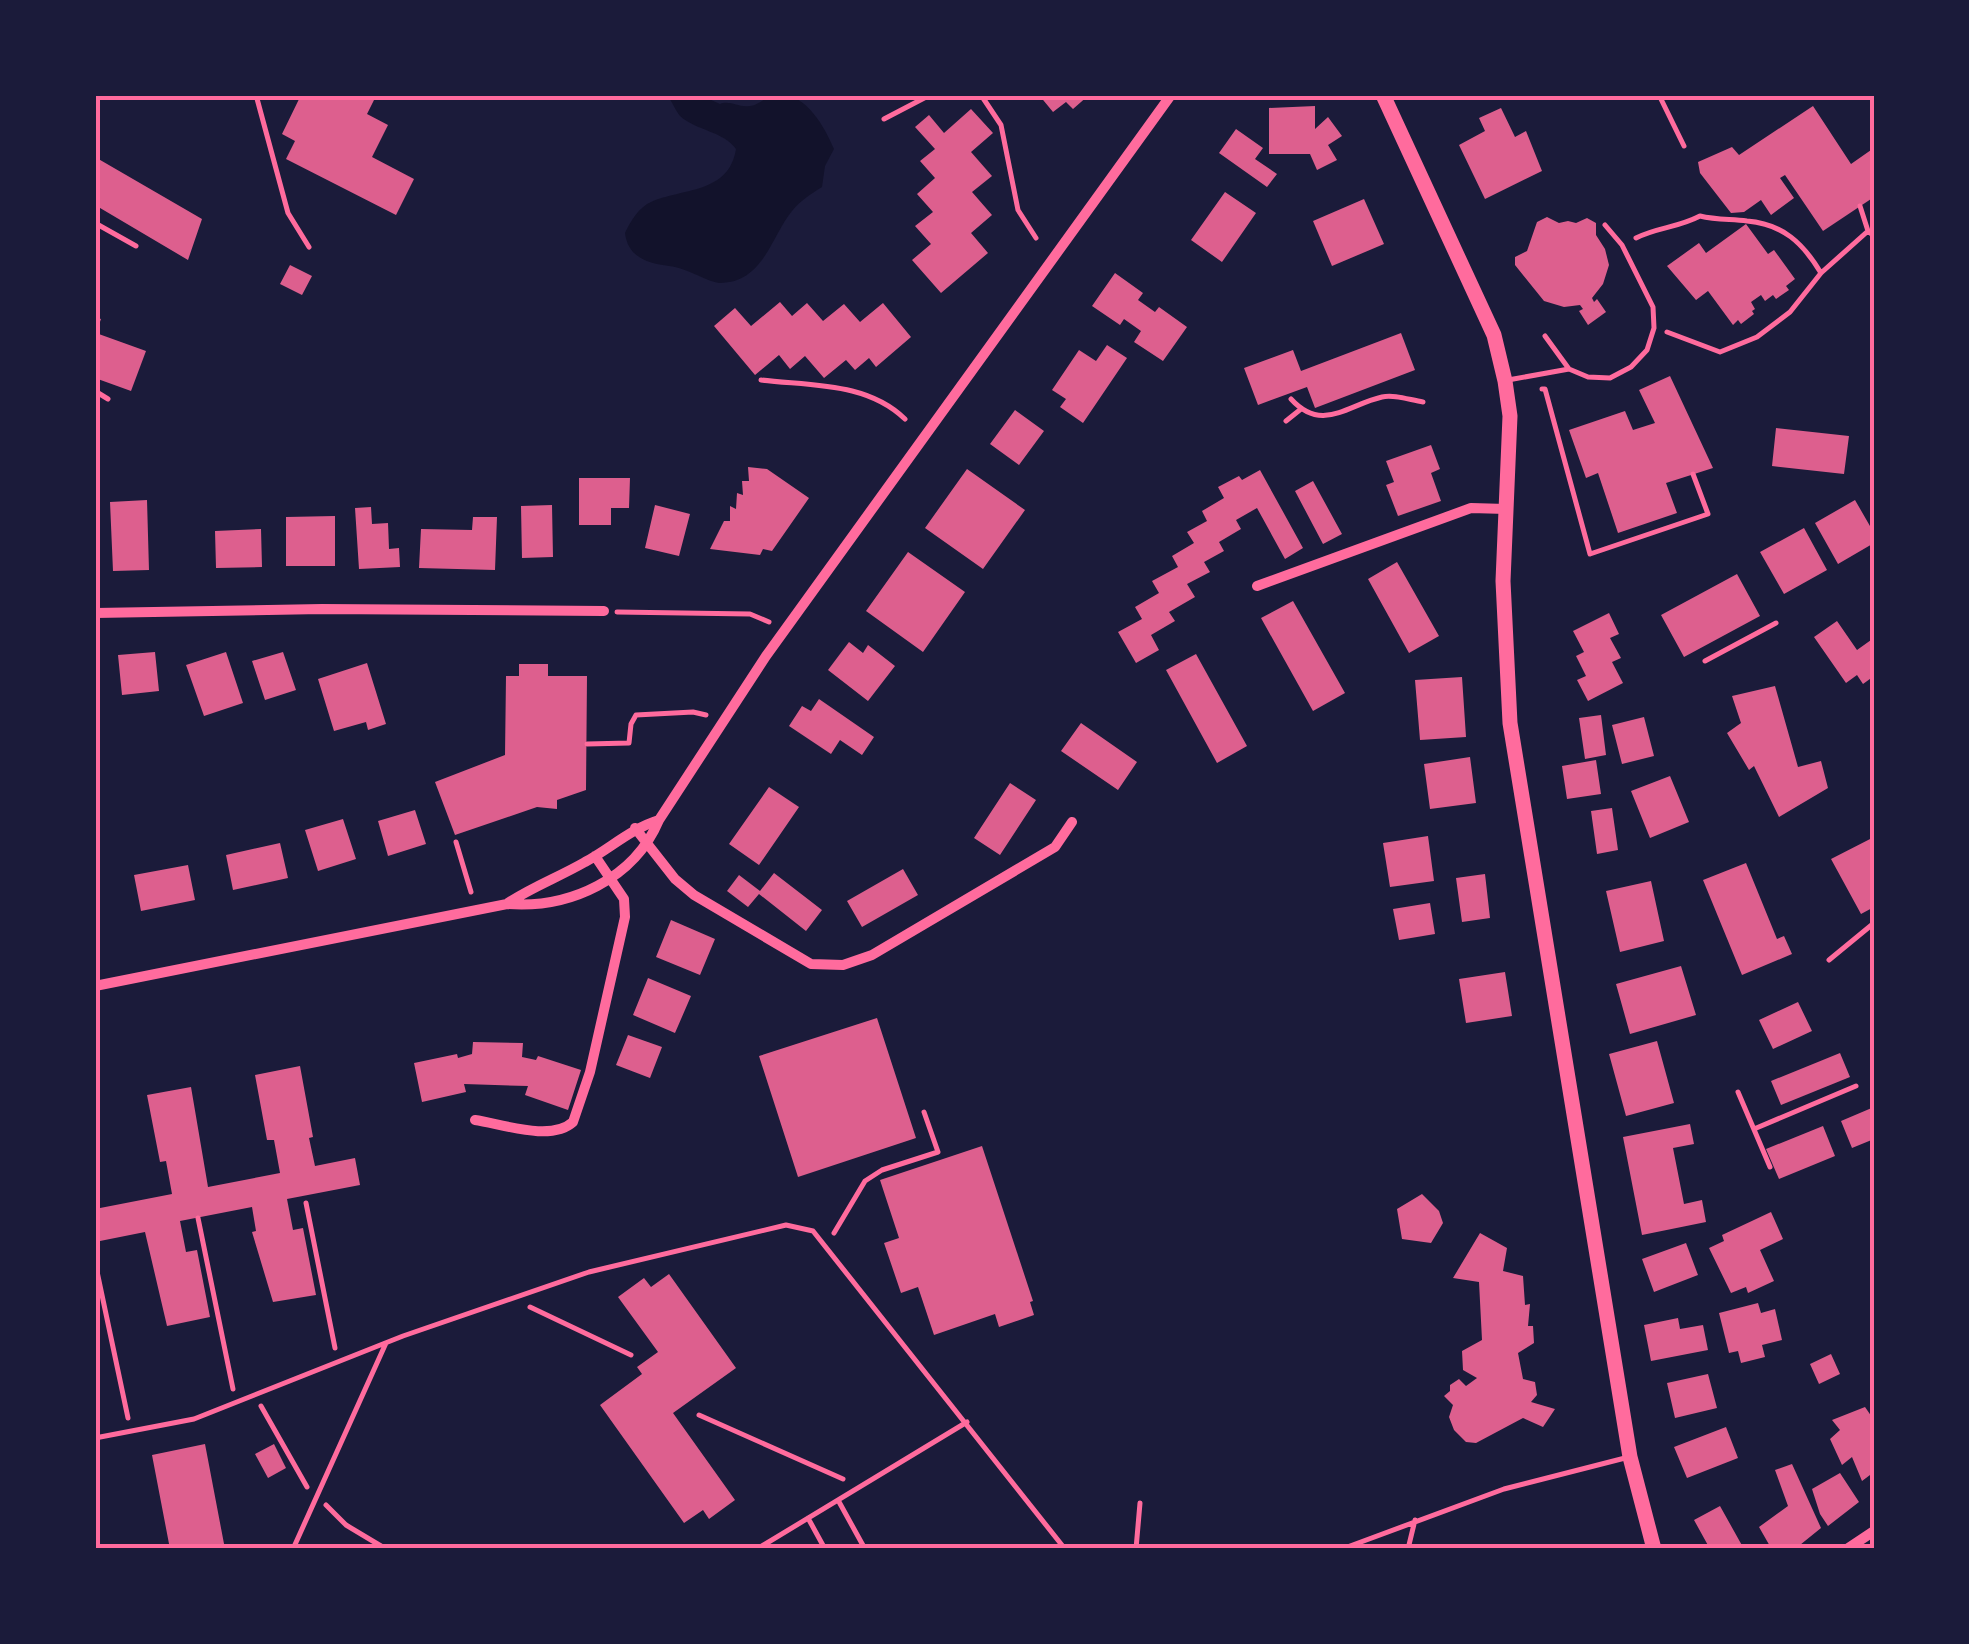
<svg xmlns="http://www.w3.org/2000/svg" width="1969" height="1644" font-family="'Times New Roman',serif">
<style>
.water{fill:#12122b}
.building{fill:#dd5f8e}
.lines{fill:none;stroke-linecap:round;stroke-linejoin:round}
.path{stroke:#ff6b9d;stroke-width:5}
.service{stroke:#ff6b9d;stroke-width:5}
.minor{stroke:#ff6b9d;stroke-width:10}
.secondary{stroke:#ff6b9d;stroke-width:15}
.neatline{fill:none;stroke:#ff6b9d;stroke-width:4}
</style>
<rect width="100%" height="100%" fill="#1b1b3a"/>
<path class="water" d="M667,95H700L720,104C731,100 738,108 750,106C759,105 764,98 772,95C803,88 824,125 834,149L825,166L822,187C811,194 801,200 792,211C771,237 763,283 720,283C710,283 687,268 669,266C648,263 628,258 625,233C630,222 639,207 651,202C682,188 729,194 736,149C723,131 697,131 680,116C675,110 672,101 667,95Z"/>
<path class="building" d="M301,95L310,100L312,95H330L339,99L341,95H364L374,100L367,114L388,125L372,157L414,179L396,215L286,159L295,141L282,134Z
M1039,95H1089L1073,109L1066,102L1053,112Z
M1315,106V129L1328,117L1342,136L1328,145L1337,160L1317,170L1310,154H1269V108Z
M1813,106L1851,164L1871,150L1874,156V197L1823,231L1785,175L1780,178L1794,198L1771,215L1761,200L1744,212L1731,213L1700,173L1698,162L1732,147L1739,155Z
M1501,108L1515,137L1526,131L1542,171L1485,199L1459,145L1485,131L1479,118Z
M971,109L993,133L971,152L992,176L972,192L992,215L971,233L988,253L941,293L912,260L931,244L915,226L933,212L917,194L935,178L920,161L935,149L915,127L929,115L944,133Z
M1236,129L1263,148L1255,159L1277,174L1267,187L1219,153Z
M95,157L202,219L188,260L95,205Z
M1225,192L1256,213L1222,262L1191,240Z
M1364,199L1384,244L1332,266L1313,221Z
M1547,217L1559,223L1568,221L1576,223L1587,218L1596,223V235L1605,249L1609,265L1603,284L1592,298L1594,302L1597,299L1606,312L1588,325L1579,311L1583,309L1580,305L1564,307L1544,301L1515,265V257L1527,251L1537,222Z
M1746,224L1768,254L1774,250L1795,279L1786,286L1789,290L1776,299L1773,295L1765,301L1761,295L1751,302L1755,309L1752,311L1754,314L1741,324L1738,320L1733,325L1708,291L1696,300L1667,266L1699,243L1706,253Z
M290,265L312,276L302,295L280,284Z
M1115,273L1143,293L1138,300L1155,312L1159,307L1187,327L1163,361L1134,342L1141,331L1124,319L1120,325L1092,306Z
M780,302L792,316L807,303L823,321L844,304L860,322L883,303L911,337L876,367L869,358L855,370L846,360L824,378L805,356L790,369L779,355L755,375L714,326L735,308L751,326Z
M95,317L101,319L96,333L146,351L131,391L95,378Z
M1401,333L1415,370L1315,408L1307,387L1258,405L1244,368L1293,350L1301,371Z
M1107,345L1127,358L1083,423L1060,407L1066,399L1052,390L1079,350L1096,361Z
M1670,376L1713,468L1666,483L1677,513L1618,533L1598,473L1586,478L1569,430L1625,411L1633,430L1655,423L1639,390Z
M1015,410L1044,431L1019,465L990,444Z
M1776,428L1849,436L1844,474L1772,466Z
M1431,445L1440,469L1431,473L1441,501L1398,516L1386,485L1394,482L1386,461Z
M748,467L767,469L809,498L772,551L763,549L760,555L710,549L724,521H730V506L736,509L737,493L743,495L742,481H749Z
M967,469L1025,510L983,569L925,528Z
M1260,470L1303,548L1285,559L1257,508L1236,520L1241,529L1219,542L1224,551L1204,562L1210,572L1187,584L1195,597L1169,612L1175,621L1151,635L1159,650L1136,663L1118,632L1142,619L1135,607L1159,593L1152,581L1178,567L1172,556L1194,543L1187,532L1207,521L1202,511L1224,498L1218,487L1239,476L1242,480Z
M579,478H630L629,508H611V525H579Z
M1313,481L1342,534L1323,544L1295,491Z
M147,500L149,570L113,571L110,502Z
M1855,500L1874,533V543L1838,564L1815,523Z
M552,505L553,557L522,558L521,506Z
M655,505L690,514L679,556L645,548Z
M371,507L372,524L388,523L389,549L399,548L400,567L359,569L355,508Z
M335,516V566H286V517Z
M473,517H497L495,570L419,568L421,529L472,530Z
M1804,528L1827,570L1784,594L1760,552Z
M261,529L262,567L216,568L215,531Z
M908,552L965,592L923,652L866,611Z
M1397,562L1439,636L1409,653L1368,579Z
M1737,574L1760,616L1684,657L1661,615Z
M1293,601L1345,693L1313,711L1261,618Z
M1609,613L1619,634L1610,638L1621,658L1612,662L1623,683L1588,701L1577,680L1586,676L1576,656L1584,652L1573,631Z
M1837,621L1857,650L1871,640L1874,644V676L1863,684L1857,675L1846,683L1814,637Z
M849,642L863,653L868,645L895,666L868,701L828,670Z
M155,652L159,691L122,695L118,655Z
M226,652L243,703L204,716L186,665Z
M283,652L296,690L265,700L252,661Z
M1196,654L1247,746L1217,763L1166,670Z
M367,663L386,724L368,730L366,722L334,731L318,679Z
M519,664H548V676H587L586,790L557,800V809L537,807L455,835L435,782L505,755L506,676H519Z
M1462,677L1466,737L1420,740L1415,680Z
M1775,686L1798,767L1821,761L1828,788L1779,817L1754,766L1749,770L1727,733L1741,723L1732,696Z
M819,699L874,737L862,755L840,740L831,754L789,726L802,706L811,711Z
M1601,715L1606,755L1585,759L1579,718Z
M1644,717L1654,756L1622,764L1612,725Z
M1081,723L1137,762L1118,790L1061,751Z
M1470,757L1476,803L1430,809L1424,764Z
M1596,760L1601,794L1567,799L1562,766Z
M1670,776L1689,822L1650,838L1631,791Z
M1010,783L1036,800L1000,855L974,838Z
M769,787L799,807L759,865L729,844Z
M1612,808L1618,850L1597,854L1591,811Z
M415,810L426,844L388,856L378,821Z
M343,819L356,859L318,871L305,830Z
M1428,836L1434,881L1390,887L1383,843Z
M1874,837V907L1861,914L1831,859Z
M280,843L288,878L233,890L226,855Z
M1746,863L1777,939L1784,936L1792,954L1742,975L1703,880Z
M188,865L195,900L141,911L134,875Z
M903,869L918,895L862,927L847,901Z
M774,873L822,910L806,931L759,894L748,907L727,891L739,875L760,891Z
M1485,874L1490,918L1462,922L1456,878Z
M1651,881L1664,941L1620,952L1606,891Z
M1430,903L1435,934L1399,940L1393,909Z
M671,920L715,939L700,975L656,957Z
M1681,966L1696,1015L1630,1034L1616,984Z
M1505,972L1512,1016L1466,1023L1459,979Z
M648,978L691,996L675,1033L633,1015Z
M1798,1002L1812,1031L1773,1049L1759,1020Z
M877,1018L916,1138L798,1177L759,1056Z
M628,1035L662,1047L650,1078L616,1065Z
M1657,1041L1674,1103L1626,1116L1609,1054Z
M473,1042L523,1043L522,1057L536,1060L538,1056L581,1070L568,1110L525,1095L528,1086L464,1084L466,1092L422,1102L414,1063L457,1054L458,1058L472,1054Z
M1840,1053L1850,1077L1781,1105L1771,1081Z
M300,1066L313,1137L309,1138L315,1166L355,1158L360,1185L287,1199L293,1230L303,1228L316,1295L273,1302L252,1232L256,1231L252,1207L180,1221L186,1252L197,1250L210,1317L167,1326L145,1232L95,1242V1209L172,1194L166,1161L160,1162L147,1095L191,1087L208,1187L280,1173L274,1140H267L255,1075Z
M1874,1107V1139L1852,1148L1841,1121Z
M1690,1124L1694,1144L1673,1148L1684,1204L1702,1200L1706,1222L1642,1235L1623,1137Z
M1823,1126L1835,1156L1779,1179L1766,1149Z
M982,1146L1033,1301L1030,1302L1034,1315L999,1327L995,1314L934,1335L918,1287L901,1293L884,1243L899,1238L880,1180Z
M1422,1194L1439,1211L1443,1223L1431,1243L1402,1239L1397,1209Z
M1771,1212L1783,1239L1760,1250L1774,1281L1748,1293L1746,1287L1731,1293L1709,1248L1724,1241L1722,1235Z
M1480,1233L1507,1248L1503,1271L1523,1276L1525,1305L1530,1304L1528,1326H1533L1534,1343L1518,1353L1523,1379L1535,1382L1537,1395L1531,1402L1555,1409L1543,1427L1523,1418L1476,1443L1466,1442L1454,1430L1449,1417L1453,1405L1444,1396L1450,1391V1385L1459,1379L1466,1386L1477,1378L1463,1370L1462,1351L1482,1340L1479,1282L1453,1278Z
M1686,1243L1698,1275L1654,1292L1642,1259Z
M669,1274L736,1368L673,1413L735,1500L709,1519L703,1510L684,1523L600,1405L642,1374L637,1367L658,1352L618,1297L644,1278L651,1287Z
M1758,1303L1761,1313L1775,1309L1782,1340L1762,1345L1765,1357L1741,1363L1738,1351L1729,1353L1719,1313Z
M1678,1318L1680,1329L1703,1325L1708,1350L1651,1361L1644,1325Z
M1831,1354L1840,1374L1819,1384L1810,1364Z
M1708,1374L1717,1408L1675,1418L1667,1383Z
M1865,1407L1874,1420V1472L1862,1481L1852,1457L1842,1465L1830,1439L1840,1430L1832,1420Z
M1726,1427L1738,1458L1687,1478L1674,1447Z
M205,1444L225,1549H170L152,1455Z
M274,1444L286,1468L268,1478L255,1454Z
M1792,1464L1821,1528L1795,1549H1782L1779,1544L1771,1548L1759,1527L1788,1506L1775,1470Z
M1840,1473L1859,1502L1828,1526L1820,1514L1812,1489Z
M1720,1506L1744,1549H1710L1694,1520Z"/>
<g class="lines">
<path class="path" d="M981,95L1001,125L1018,210L1036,238
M884,119L930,95
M1860,206L1868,231L1874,236
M95,223L136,246
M1636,238C1658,227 1677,228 1700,216C1716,220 1730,219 1747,221C1783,224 1803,243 1821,273
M1667,332L1720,352L1757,337L1790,312L1821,273L1868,231
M761,380C811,386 867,382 905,419
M1542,389H1545L1590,554L1708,514L1693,474
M95,391L108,399
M1291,399C1322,433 1347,405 1382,397C1394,394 1410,400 1423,402
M1286,421L1301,409
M617,612L750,614L769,622
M1705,661L1776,623
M587,744L629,743L631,724L636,715L693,712L706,715
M456,842L471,892
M1829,960L1874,923
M1738,1092L1770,1167
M1754,1129L1856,1086
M306,1203L335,1348
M198,1218L233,1389
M834,1233L865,1181L882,1170L938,1152L924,1112
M95,1262L128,1418
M530,1307L631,1355
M261,1406L307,1487
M699,1415L843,1479
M326,1505L346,1525L386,1549
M1136,1549L1140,1503"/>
<path class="service" d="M256,95L288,213L309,247
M1659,95L1684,146
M1545,336L1569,369
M1508,380L1569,369L1588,377L1610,378L1631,367L1647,350L1654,328L1653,307L1622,245L1605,225
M95,1438L194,1419L403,1336L589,1272L786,1225L813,1231L1065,1549
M838,1500L865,1549
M808,1518L825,1549
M293,1549L386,1343
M757,1549L967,1422
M1342,1549L1504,1489L1629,1457
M1408,1549L1415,1520"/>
<path class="minor" d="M1257,586L1471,508L1506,509
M95,613L322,609L604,611
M635,828L675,879L694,895L811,964L843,965L872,955L1055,847L1072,822
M508,903C532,887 559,877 585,862C611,848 630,829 659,820
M95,986L507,904C570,909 634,879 659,820L766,656L1171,95
M475,1120C502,1124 551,1142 573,1122L590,1072L625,917L624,899L595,856
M1847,1549L1874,1531"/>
<path class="secondary" d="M1383,95L1494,335L1505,381L1510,416L1503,581L1510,723L1630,1457L1654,1549"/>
</g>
<rect width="1969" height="1644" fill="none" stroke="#1b1b3a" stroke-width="195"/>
<rect x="98" y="98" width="1774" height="1448" class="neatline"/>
</svg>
